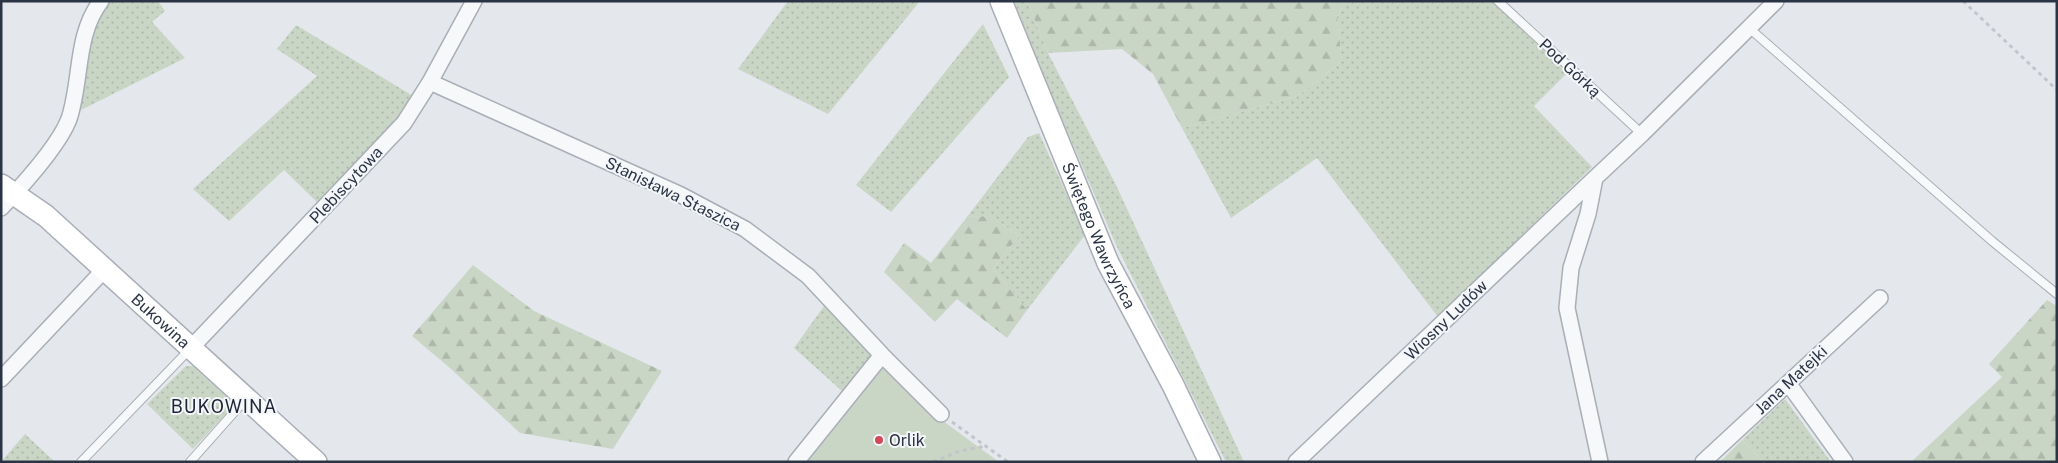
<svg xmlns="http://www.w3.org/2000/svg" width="2058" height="463" font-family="'Public Sans',sans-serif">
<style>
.grass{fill:url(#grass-dots)}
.forest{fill:url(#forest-firs)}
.park{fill:#c9d6c5}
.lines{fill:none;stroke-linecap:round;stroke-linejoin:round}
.lane-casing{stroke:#a9aeb7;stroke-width:10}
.street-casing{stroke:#a9aeb7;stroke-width:18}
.secondary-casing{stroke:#a9aeb7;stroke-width:24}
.path{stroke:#c2c5cb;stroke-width:3;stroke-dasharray:4 4;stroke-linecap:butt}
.lane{stroke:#f7f8fa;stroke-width:8}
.street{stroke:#f7f8fa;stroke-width:15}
.secondary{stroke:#fff;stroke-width:21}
.poi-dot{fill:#d1495b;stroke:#f4f6f9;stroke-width:2}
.labels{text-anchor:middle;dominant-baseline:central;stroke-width:4;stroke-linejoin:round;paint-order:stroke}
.street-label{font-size:16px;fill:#2b3445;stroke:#f4f6f9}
.poi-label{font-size:16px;fill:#2b3445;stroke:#f4f6f9;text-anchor:start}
.neighbourhood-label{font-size:18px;letter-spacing:1px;fill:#1d2536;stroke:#f4f6f9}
</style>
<defs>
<pattern id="grass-dots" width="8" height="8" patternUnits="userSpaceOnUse" patternTransform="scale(1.25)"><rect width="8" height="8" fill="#c9d6c5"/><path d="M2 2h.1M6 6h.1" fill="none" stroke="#adb8ab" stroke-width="1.8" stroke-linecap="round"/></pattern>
<pattern id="forest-firs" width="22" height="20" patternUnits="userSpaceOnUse" patternTransform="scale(1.25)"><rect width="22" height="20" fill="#c9d6c5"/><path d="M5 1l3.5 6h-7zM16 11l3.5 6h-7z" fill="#adb8ab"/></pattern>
</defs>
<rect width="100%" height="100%" fill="#e4e7ec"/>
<path class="grass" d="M109,1H158L165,11L152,22L185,58L81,110C86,74 85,31 109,1Z
M788,1H920L828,114L738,69Z
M1014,1H1027L1048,53L1116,185L1244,462H1226L1117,247L1055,103Z
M1347,1H1499L1568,72L1534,106L1592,167L1438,317L1317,158L1231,218L1182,128L1298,96L1342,61L1337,16Z
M983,24L1009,77L891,212L856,185Z
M296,25L413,96L395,126L320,205L284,170L229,221L193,189L317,76L277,49Z
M1039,133L1085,235L1027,310L993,268L1019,236L991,216L967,217L1028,137Z
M824,306L872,356L842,391L794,348Z
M186,366H193L232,402L230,410L193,449L147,404Z
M1785,399L1831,462H1763L1742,440Z
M25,434L55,462H1Z"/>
<path class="forest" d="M1027,1H1347L1337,16L1342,61L1298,96L1182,128L1153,74L1122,49L1048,53Z
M991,216L1019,236L993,268L1027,310L1007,338L957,299L935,322L884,272L904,243L931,263L967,217Z
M473,265L534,311L662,371L613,449L520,433L451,369L412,336Z
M2047,300L2057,306V462H1911L2002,377L1989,364Z
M1742,440L1763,462H1720Z"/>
<path class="park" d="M882,355L939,418L999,462H796Z"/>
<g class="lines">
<g class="lane-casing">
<path id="lane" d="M1498,1L1642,134
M1749,28L1992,241L2057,294
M81,462L189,350
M190,462L245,400"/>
</g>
<g class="street-casing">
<path id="street" d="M430,82L681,195L745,229L808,276L882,355L941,414
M1,208C21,187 59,145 69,119C82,80 75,35 101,1
M190,349L404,123L430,82L474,1
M1,379L104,270
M1788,383L1845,462
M796,462L882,355
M1296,462L1595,178
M1600,462L1567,308L1571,268L1588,214L1595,178L1642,134L1776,1
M1703,462L1880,298"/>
</g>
<g class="secondary-casing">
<g id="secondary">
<path id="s1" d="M1001,1L1108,263L1173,385L1210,462"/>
<path id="s2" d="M1,185L46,216L316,462"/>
</g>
</g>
<path class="path" d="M1963,1L2057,90
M952,422L1008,462
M933,462L960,451L987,446"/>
<use href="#lane" class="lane"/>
<use href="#street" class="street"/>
<use href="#secondary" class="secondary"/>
</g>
<circle class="poi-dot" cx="879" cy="440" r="5"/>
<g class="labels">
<g class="street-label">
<text transform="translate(1570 68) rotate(43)">Pod Górką</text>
<text transform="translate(346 185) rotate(-47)">Plebiscytowa</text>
<text transform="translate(673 194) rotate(26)">Stanisława Staszica</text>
<text stroke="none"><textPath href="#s1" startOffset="254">Świętego Wawrzyńca</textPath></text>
<text transform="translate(1446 320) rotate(-44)">Wiosny Ludów</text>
<text stroke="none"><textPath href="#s2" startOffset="210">Bukowina</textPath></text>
<text transform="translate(1791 380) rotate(-43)">Jana Matejki</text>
</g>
<g class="poi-label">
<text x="889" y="440">Orlik</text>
</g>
<g class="neighbourhood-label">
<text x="224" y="406">BUKOWINA</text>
</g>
</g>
<rect width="2058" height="463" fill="none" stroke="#2b3445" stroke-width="5"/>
</svg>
